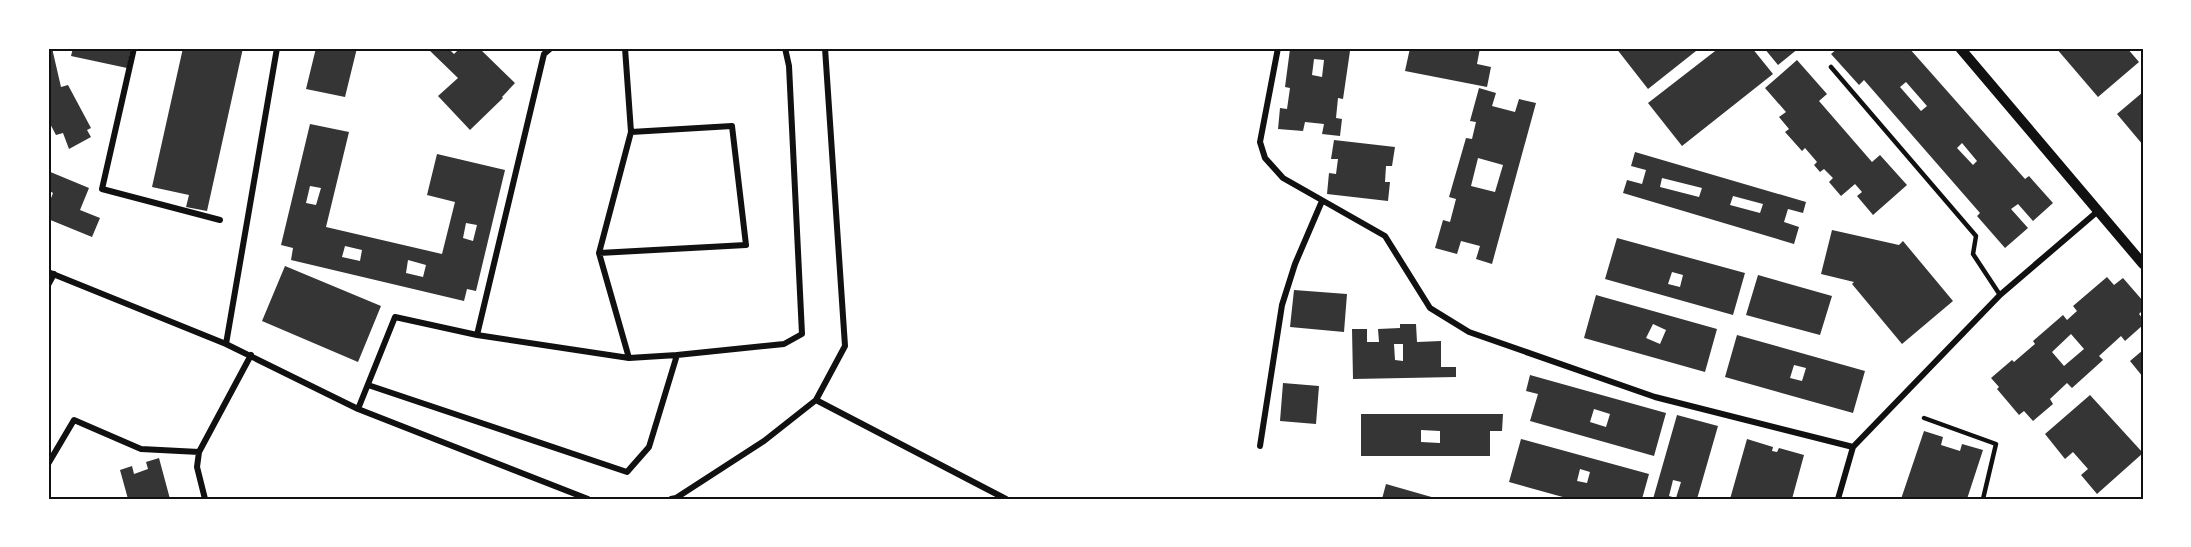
<svg xmlns="http://www.w3.org/2000/svg" width="2191" height="547" font-family="'Noto Sans',sans-serif">
<style>
.building{fill:#353535;fill-rule:evenodd}
.lines{fill:none;stroke-linecap:round;stroke-linejoin:round}
.service{stroke:#111;stroke-width:4.5}
.minor{stroke:#111;stroke-width:6}
.tertiary{stroke:#111;stroke-width:10}
.neatline{fill:none;stroke:#111;stroke-width:2}
</style>
<rect width="100%" height="100%" fill="#fff"/>
<path class="building" d="M48,48H52L61,87L68,85L91,128L87,130L91,137L69,149L63,133L56,135L48,120Z
M73,48H131L127,68L71,56Z
M183,48H243L207,211L186,207L189,195L152,187Z
M316,48H357L345,97L306,89Z
M427,48H448L454,54L460,48H479L515,83L502,97L503,98L470,130L438,96L458,78Z
M1296,48H1344V50L1350,51L1343,99L1338,98L1336,118L1342,119L1340,136L1322,134L1324,124L1305,122L1303,131L1278,129L1280,108L1287,109L1290,88L1285,87L1290,49L1295,50ZM1314,59L1324,60L1322,77L1312,75Z
M1410,48L1427,50V48H1480L1477,64L1491,67L1487,87L1405,71Z
M1616,48H1694L1696,51L1648,89Z
M1719,48H1752L1773,74L1682,146L1648,103Z
M1764,48H1799L1778,65Z
M1838,48H1909L2025,179L2029,176L2053,203L2033,221L2018,204L2011,209L2028,228L2005,248L1977,216L1980,213L1864,80L1859,85L1831,54ZM1906,82L1927,106L1921,111L1900,87ZM1962,143L1977,161L1973,165L1957,148Z
M2056,48H2127L2139,62L2098,97Z
M1797,60L1827,94L1819,101L1872,162L1880,155L1907,185L1873,215L1857,196L1862,192L1855,184L1841,196L1829,182L1833,178L1824,169L1820,172L1814,165L1817,162L1805,148L1802,151L1785,132L1789,129L1779,117L1786,112L1765,88Z
M1479,88L1496,93L1492,106L1515,112L1519,99L1536,103L1492,264L1476,259L1480,246L1461,241L1457,254L1435,248L1443,220L1450,222L1456,199L1449,197L1466,138L1472,139L1476,122L1470,121ZM1478,158L1503,165L1495,192L1471,186Z
M2143,92V145L2117,114Z
M310,124L349,132L326,227L442,254L455,202L427,195L437,154L505,170L476,291L467,289L464,301L291,260L293,248L281,245ZM310,186L321,188L316,205L306,203ZM466,223L477,225L473,241L463,238ZM345,246L362,250L360,261L342,257ZM408,260L426,265L423,277L406,273Z
M1334,140L1395,147L1392,166H1386L1385,182H1390L1388,201L1327,194L1329,173L1336,174L1338,159H1331Z
M1635,152L1806,202L1803,213L1788,209L1784,222L1799,227L1794,244L1623,193L1627,180L1642,184L1646,170L1631,166ZM1662,178L1702,188L1699,197L1660,187ZM1733,196L1763,204L1760,213L1730,205Z
M48,171L89,188L80,210L100,218L92,237L48,219V206L53,193L48,190Z
M1832,230L1899,245L1903,241L1953,301L1902,344L1852,284L1854,282L1821,274Z
M1617,238L1745,273L1733,315L1605,279ZM1672,272L1683,275L1680,287L1668,284Z
M285,266L381,306L358,362L262,321Z
M1758,275L1832,296L1820,335L1746,315Z
M2107,277L2114,285L2123,278L2143,301V310L2139,314L2143,319V325L2125,341L2121,336L2099,356L2103,360L2072,388L2067,383L2050,399L2053,404L2033,421L2024,411L2019,415L1997,389L1999,387L1991,378L2012,360L2014,362L2035,344L2033,341L2063,315L2067,320L2077,311L2073,306ZM2071,334L2084,349L2064,366L2052,352Z
M1294,290L1347,294L1344,332L1290,327Z
M1596,295L1717,329L1705,372L1584,338ZM1653,324L1666,330L1660,344L1646,338Z
M1400,324H1416L1417,342L1441,341V367H1456V377L1353,379L1352,329H1367V342H1379L1378,329L1400,328ZM1394,344H1403V361L1395,360Z
M1737,335L1865,371L1853,413L1725,377ZM1794,365L1806,368L1802,381L1790,378Z
M2143,350V377L2130,361Z
M1530,375L1666,413L1654,456L1530,421L1538,394L1526,391ZM1594,409L1610,414L1606,427L1590,422Z
M1283,383L1319,386L1316,424L1280,421Z
M2090,395L2143,453L2097,494L2081,475L2088,469L2073,452L2065,459L2045,434Z
M1361,414H1503L1502,431H1490V456H1361ZM1421,430L1440,431V443L1421,442Z
M1677,415L1718,426L1697,499H1653ZM1673,480L1681,482L1676,498L1669,496Z
M1924,431L1943,437L1941,445L1960,451L1962,444L1983,450L1967,499H1901Z
M1521,439L1649,474L1642,499H1570L1509,482ZM1580,469L1590,472L1587,483L1577,481Z
M1747,439L1773,447L1772,451L1777,452L1779,448L1804,455L1792,499H1730Z
M159,458L170,499H128L120,470L132,466L134,474L148,469L146,462Z
M1386,484L1435,498V499H1382Z"/>
<g class="lines">
<path class="service" d="M1831,67L1976,236L1973,254L2000,295
M1924,418L1996,444L1983,499"/>
<path class="minor" d="M134,48L102,189L220,220
M625,48L631,132
M1278,48L1260,142L1265,158L1283,178L1385,236L1430,308L1469,332L1655,397L1853,447
M599,253L746,245L732,126L631,132L599,253L629,358
M48,272L226,344L358,409L588,499
M48,285L54,274
M477,335L544,54L551,48
M226,344L277,48
M368,385L627,472L649,447L677,355
M816,400L1006,499
M358,409L395,317L477,335L629,358L677,355L784,344L802,334L789,66L785,48
M1260,446L1282,305L1295,264L1322,201
M48,464L74,420L141,449L199,452
M205,499L197,467L199,452L251,355
M671,499L676,498L764,441L816,400L845,346L825,48
M1838,499L1853,447L2000,295L2098,211"/>
<path class="tertiary" d="M1960,48L2143,264"/>
</g>
<rect width="2191" height="547" fill="none" stroke="#ffffff" stroke-width="99"/>
<rect x="50" y="50" width="2092" height="448" class="neatline"/>
</svg>
